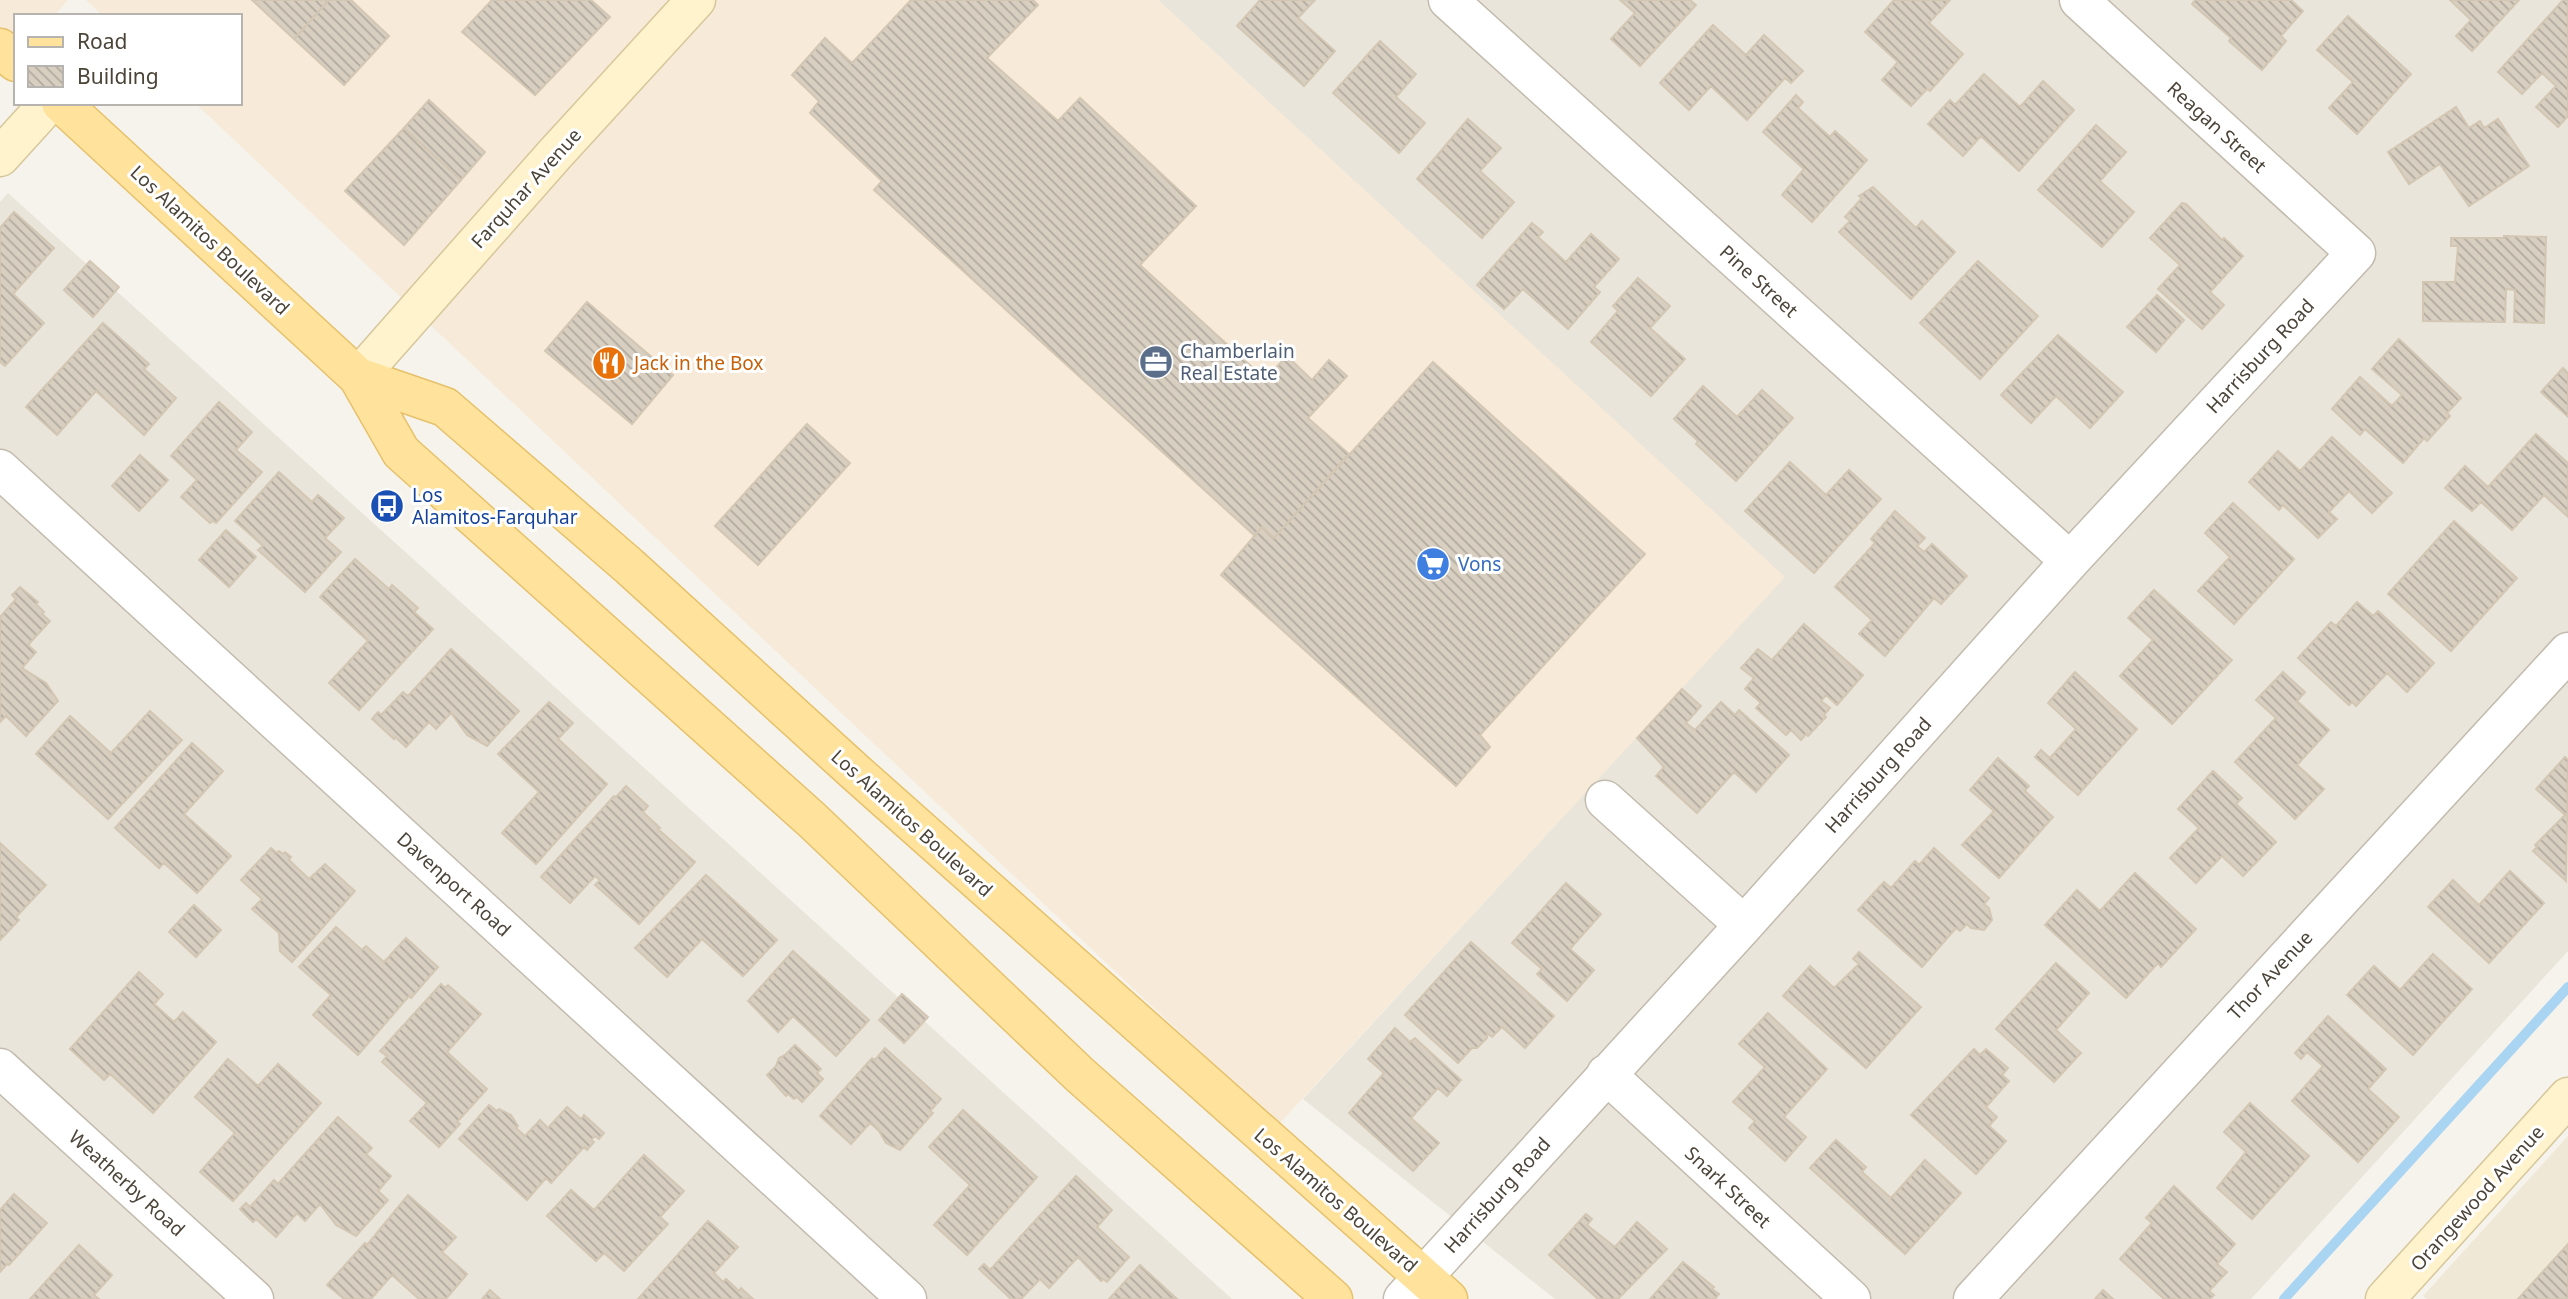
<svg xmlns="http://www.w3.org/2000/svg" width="2568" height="1299" font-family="'Noto Sans',sans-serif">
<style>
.residential{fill:#eae5da}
.commercial{fill:#f7ead8}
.education{fill:#efe8d6}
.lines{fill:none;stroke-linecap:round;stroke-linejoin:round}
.stream{stroke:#a9d4f2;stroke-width:10}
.building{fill:url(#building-back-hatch);stroke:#d3c7b4;stroke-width:2}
.street-casing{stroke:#c2bbae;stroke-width:41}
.secondary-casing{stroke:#d6c79b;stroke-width:41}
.primary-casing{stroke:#e6c16a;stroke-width:41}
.street{stroke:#fff;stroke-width:38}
.secondary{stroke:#fff3cd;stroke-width:38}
.primary{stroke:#ffe39c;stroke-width:38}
.labels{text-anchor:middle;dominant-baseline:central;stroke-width:6;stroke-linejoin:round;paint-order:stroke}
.street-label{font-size:19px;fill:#4b4439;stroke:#fff}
.service-label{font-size:19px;fill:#4e5e75;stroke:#fff;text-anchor:start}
.food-label{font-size:19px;fill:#c56008;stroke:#fff;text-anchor:start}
.transit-label{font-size:19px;fill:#164399;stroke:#fff;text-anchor:start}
.shop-label{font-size:19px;fill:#366cbe;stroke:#fff;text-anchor:start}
</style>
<defs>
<pattern id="building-back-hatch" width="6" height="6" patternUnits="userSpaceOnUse" patternTransform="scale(1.75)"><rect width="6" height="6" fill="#d8cfc1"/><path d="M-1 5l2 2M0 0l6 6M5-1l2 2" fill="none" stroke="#b1aa9e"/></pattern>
</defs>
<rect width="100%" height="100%" fill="#f6f3ec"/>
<path class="residential" d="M1158,0H2568V951L2251,1299H1555L1303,1099L1784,577Z
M8,193L1232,1299H0V202Z"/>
<path class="commercial" d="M0,0H68L54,16H16V60L0,78Z
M86,0H1158L1785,577L1278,1125L195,103H240V16H103Z"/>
<path class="education" d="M2568,1136V1299H2427L2423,1296Z"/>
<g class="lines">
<path class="stream" d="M2284,1299L2568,987"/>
</g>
<path class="building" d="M252,0H329L294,39Z
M329,0H351L389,36L344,85L294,39Z
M492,0H591L610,17L535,95L462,32Z
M911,0H1033L1038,5L987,58L1058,121L1080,98L1196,206L1140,265L1265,379L1287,356L1312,380L1329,360L1347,376L1308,418L1349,454L1274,538L1262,527L1255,536L874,190L882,181L810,113L819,101L792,75L825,38L852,63Z
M1260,0H1315L1298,18L1335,51L1304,86L1237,26Z
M1620,0H1690L1696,5L1640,66L1611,39L1635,13Z
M1894,0H1950L1929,23L1963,54L1930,91L1927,89L1911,106L1882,80L1898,62L1865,32Z
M2195,0H2291L2303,11L2281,36L2286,41L2262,70L2229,41L2231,38L2192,4Z
M2450,0H2519L2472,51L2456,36L2471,20Z
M2563,0H2568V116L2558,127L2536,107L2556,86L2542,73L2522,94L2498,72Z
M2348,16L2411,74L2357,134L2329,108L2353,82L2317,50Z
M1713,25L1746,55L1764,35L1803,71L1791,83L1785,78L1747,120L1711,86L1689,110L1660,83Z
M1380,41L1416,74L1396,97L1425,123L1399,153L1333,93Z
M1984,74L2020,107L2043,81L2074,110L2019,171L1981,136L1963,156L1928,124L1950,100L1955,105Z
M1796,95L1803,102L1798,108L1830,137L1835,131L1867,160L1812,222L1782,195L1804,169L1763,132Z
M429,100L485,152L461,180L404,128Z
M2456,107L2469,128L2480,121L2484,128L2498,119L2529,166L2469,206L2440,164L2409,184L2388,152Z
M1468,119L1501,148L1480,171L1514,202L1482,238L1417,179Z
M2096,125L2126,152L2100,181L2134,212L2102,247L2038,190Z
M404,128L461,180L404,245L345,191Z
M1873,187L1916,228L1922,221L1955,252L1911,299L1839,232L1850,221L1845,217L1862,198L1859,196Z
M2182,203L2186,204L2222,240L2224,238L2243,256L2210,292L2224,305L2202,329L2158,289L2180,265L2150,238Z
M14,212L54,248L13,294L44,323L5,366L0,362V228Z
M1532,223L1543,232L1538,237L1566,262L1591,234L1619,259L1594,287L1600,292L1568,329L1523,289L1504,309L1477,285Z
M2504,236L2546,237L2544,323L2514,322L2515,290L2506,289L2505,322L2423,321V282H2455L2458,246H2451V238H2504Z
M90,261L119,287L93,317L64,290Z
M1978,261L2038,316L1980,379L1920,323Z
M1638,278L1670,306L1650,328L1685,359L1651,396L1591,342L1618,311L1613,306Z
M2157,295L2184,320L2156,352L2127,327Z
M587,302L673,375L632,424L545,351Z
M103,323L149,364L144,369L176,398L144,435L96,391L57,435L26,407Z
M2058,335L2123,392L2090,428L2056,396L2031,423L2001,395Z
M2399,339L2461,398L2447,413L2450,416L2427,441L2424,438L2403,463L2365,429L2360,435L2332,409L2360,377L2392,406L2402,395L2372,369Z
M1433,362L1645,554L1480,735L1490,747L1456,786L1221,575L1262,527L1274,538Z
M2563,368L2568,373V417L2541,392Z
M1703,386L1737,417L1762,390L1793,418L1736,481L1696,444L1698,441L1674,419Z
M219,402L252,432L236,450L262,472L216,523L213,521L210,523L181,497L197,480L171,456Z
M807,424L850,463L758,565L715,526Z
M2536,434L2568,463V517L2544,495L2512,530L2481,502L2472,511L2445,488L2465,466L2488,487Z
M2332,437L2392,493L2372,513L2349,491L2329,512L2337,519L2318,538L2283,505L2279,510L2249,482L2278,451L2300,471Z
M140,455L168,480L139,511L112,486Z
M1790,462L1826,495L1849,470L1881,499L1814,573L1745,511Z
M279,472L312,502L318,495L344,518L325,538L341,552L305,592L258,550L263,546L235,521Z
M2233,503L2294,559L2234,624L2198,591L2230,557L2205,533Z
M1895,511L1925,538L1917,546L1924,552L1932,544L1967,576L1941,604L1934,598L1885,656L1859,634L1872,620L1835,587L1875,543L1871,539Z
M2454,521L2517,578L2451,651L2388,594Z
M226,530L256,557L229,587L199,560Z
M355,559L389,589L392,585L418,608L414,612L433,629L359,710L329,683L368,641L320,597Z
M20,587L38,602L36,604L44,612L42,614L50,621L28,645L36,652L22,668L46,683L58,701L26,736L6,716L0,722V617L16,599L12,595Z
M2154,590L2232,660L2172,724L2120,676L2153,640L2128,618Z
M2357,602L2373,616L2378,611L2434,663L2407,692L2387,673L2356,706L2352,702L2349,705L2298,658L2331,622L2336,626Z
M1804,624L1863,675L1837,705L1826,695L1821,701L1830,708L1824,715L1826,717L1808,736L1806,734L1801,740L1791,730L1786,735L1756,708L1761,703L1745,689L1754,678L1741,668L1758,649L1772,660Z
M451,649L519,711L487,746L467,735L451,713L436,729L429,722L406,747L395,737L394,739L372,719L378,712L381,715L403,692L408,696Z
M2075,672L2137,729L2078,795L2035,757L2041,750L2050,758L2076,729L2048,703Z
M2283,672L2305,692L2297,701L2329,730L2297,765L2324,789L2295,819L2235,762L2276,718L2256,700Z
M1682,689L1701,706L1686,723L1695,730L1721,702L1735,715L1739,710L1789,755L1756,792L1734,772L1697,813L1656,776L1664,767L1637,738Z
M549,702L573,723L558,739L607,784L536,864L502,833L539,792L498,754Z
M150,711L182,740L108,819L36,754L70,716L111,753Z
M192,743L223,771L184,814L231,856L197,893L164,863L159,868L115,828Z
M2565,757L2568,760L2566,881L2533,851L2537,847L2535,845L2565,815L2536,789Z
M1998,758L2029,786L2025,791L2053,817L1999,878L1962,845L1994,811L1970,790Z
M2213,771L2242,798L2236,804L2276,842L2243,876L2222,856L2196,883L2170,858L2199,828L2178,809Z
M626,786L648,806L643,812L660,828L658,829L695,862L639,924L595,885L600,880L595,876L570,903L541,877L614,796L616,797Z
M0,843L46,885L16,917L19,920L0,940Z
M271,848L277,853L279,851L283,854L285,852L291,857L289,860L309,879L325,864L355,891L292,962L280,951L279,933L252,909L262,899L241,880Z
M1934,848L1989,898L1984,904L1989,908L1992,920L1984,930L1971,928L1967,924L1960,931L1956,928L1922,967L1858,910L1884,882L1891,888L1915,861L1919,865Z
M2510,871L2544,903L2489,963L2428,907L2453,880L2479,905Z
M2135,873L2196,929L2161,967L2158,963L2126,998L2045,925L2077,890L2100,911Z
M706,875L777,940L743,976L702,939L667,977L635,948Z
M1566,883L1601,914L1570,949L1594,970L1567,1001L1537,974L1542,969L1512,943Z
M194,905L221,930L196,957L169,932Z
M336,927L362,950L366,946L384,962L406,938L438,967L411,998L409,996L358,1055L313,1015L331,995L299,967Z
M1471,942L1554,1016L1525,1048L1502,1027L1492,1037L1487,1033V1038L1477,1048H1472L1458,1063L1405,1015Z
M793,951L869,1020L836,1056L793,1016L778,1032L748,1001Z
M1859,952L1921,1007L1866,1068L1783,996L1810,966L1834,988L1859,964L1853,959Z
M2433,954L2472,989L2413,1055L2347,995L2374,966L2400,990Z
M2056,963L2089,993L2056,1030L2081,1053L2054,1082L1996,1029Z
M139,972L163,994L154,1004L174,1022L183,1012L216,1042L153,1113L110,1074L104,1080L70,1049Z
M441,984L445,988L448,985L481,1014L447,1052L487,1089L457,1122L460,1124L439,1147L410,1121L427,1103L382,1062L387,1056L380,1051Z
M902,994L928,1017L904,1043L879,1020Z
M1768,1013L1827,1069L1784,1117L1806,1137L1785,1161L1749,1128L1755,1121L1733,1102L1765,1067L1739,1044Z
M2328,1016L2386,1069L2368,1089L2399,1117L2358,1162L2292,1101L2323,1066L2307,1052L2301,1059L2295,1053Z
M1395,1028L1410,1042L1415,1038L1461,1080L1447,1096L1438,1088L1411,1118L1439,1143L1413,1171L1349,1113L1384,1073L1368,1059Z
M795,1045L821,1069L817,1073L823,1079L802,1102L797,1097L794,1099L788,1094L786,1096L767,1075L776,1066L779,1058L785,1055Z
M885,1048L941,1099L930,1111L933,1113L900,1150L886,1143L879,1131L870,1123L851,1144L820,1116L872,1058L875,1060Z
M1974,1049L1980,1055L1986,1049L2008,1068L2002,1075L2009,1081L1986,1107L1997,1117L1989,1126L2006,1141L1976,1174L1911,1115Z
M228,1059L258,1086L278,1064L321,1103L233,1201L200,1172L235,1133L195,1097Z
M2250,1103L2309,1156L2252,1219L2217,1188L2246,1152L2224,1132Z
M489,1105L497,1111L499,1109L511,1115L518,1126L516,1128L525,1136L540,1120L548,1128L567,1107L581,1119L584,1115L604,1133L599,1139L595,1136L591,1140L594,1142L587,1150L584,1147L551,1183L546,1178L527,1200L459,1139Z
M963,1110L1037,1177L967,1255L934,1225L970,1185L929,1147Z
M338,1117L372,1148L366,1154L391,1176L378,1191L388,1200L356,1236L336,1225L320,1204L305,1221L297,1213L276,1237L256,1219L253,1222L240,1209L246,1203L250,1207L274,1180L278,1184Z
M1836,1140L1866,1167L1862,1172L1891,1198L1925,1160L1961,1193L1905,1254L1810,1168Z
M644,1155L684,1191L660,1217L668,1224L624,1271L604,1253L596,1261L547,1216L571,1190L594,1210Z
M1076,1176L1112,1210L1097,1227L1129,1257L1107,1282L1103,1279L1101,1281L1078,1257L1049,1288L1040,1279L1021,1299H1011L979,1269L984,1264L990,1270Z
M2174,1186L2235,1244L2217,1264L2227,1272L2209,1291L2214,1295L2210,1299H2164L2120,1259L2152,1223L2146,1218Z
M14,1194L47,1223L9,1265L7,1264L0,1272V1210Z
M408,1195L456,1237L442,1252L467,1274L446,1299H419L392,1275L371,1299H344L327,1285L365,1243L367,1245Z
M1586,1214L1592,1219L1587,1225L1615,1247L1637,1222L1667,1249L1618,1299H1598L1549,1255Z
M708,1221L738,1247L714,1273L723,1282L726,1279L739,1291L741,1288L753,1299H638Z
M2568,1244V1299H2518Z
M79,1245L112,1275L94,1295L99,1299H30Z
M1683,1262L1714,1287L1712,1289L1719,1294L1715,1299H1650Z
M1140,1265L1177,1299H1109Z
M490,1290L500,1299H482Z
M2103,1290L2113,1299H2095Z"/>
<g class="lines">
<g class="street-casing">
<path id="street" d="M1448,0L2070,561
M0,469L907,1299
M1605,800L1744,925
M0,1068L254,1299
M1606,1074L1851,1299
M1403,1299L1744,925L2070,561L2356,253L2079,0
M1973,1299L2568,652"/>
</g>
<g class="secondary-casing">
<path id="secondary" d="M0,157L49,103
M358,377L555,154L696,0
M2385,1299L2568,1097"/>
</g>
<g class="primary-casing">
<path id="primary" d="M0,48L16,62
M61,103L358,377L401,452L812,820L1080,1075L1333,1299
M358,377L445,407L629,566L854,771L1448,1299"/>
</g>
<use href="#street" class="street"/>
<use href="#secondary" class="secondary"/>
<use href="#primary" class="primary"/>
</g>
<defs>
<g id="office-disc" transform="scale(1.75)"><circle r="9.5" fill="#5c6f8a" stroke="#fff"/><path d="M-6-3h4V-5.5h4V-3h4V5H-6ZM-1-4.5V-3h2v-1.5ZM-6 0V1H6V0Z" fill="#fff"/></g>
<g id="restaurant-disc" transform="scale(1.75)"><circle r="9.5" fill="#e8710a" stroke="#fff"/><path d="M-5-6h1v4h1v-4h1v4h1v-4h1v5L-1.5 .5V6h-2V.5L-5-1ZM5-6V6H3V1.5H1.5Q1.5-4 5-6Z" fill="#fff"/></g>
<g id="bus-disc" transform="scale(1.75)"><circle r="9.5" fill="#1a4fb4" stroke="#fff"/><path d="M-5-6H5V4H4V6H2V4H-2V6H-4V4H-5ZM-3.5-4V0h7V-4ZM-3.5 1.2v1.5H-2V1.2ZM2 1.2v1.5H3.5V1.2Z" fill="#fff"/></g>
<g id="supermarket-disc" transform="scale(1.75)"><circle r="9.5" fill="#3f7fe0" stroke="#fff"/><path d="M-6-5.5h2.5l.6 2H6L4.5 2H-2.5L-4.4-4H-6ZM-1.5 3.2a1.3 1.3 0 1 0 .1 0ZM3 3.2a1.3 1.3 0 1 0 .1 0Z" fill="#fff"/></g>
</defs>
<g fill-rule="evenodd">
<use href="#office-disc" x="1156" y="362"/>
<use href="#restaurant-disc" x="609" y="363"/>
<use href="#bus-disc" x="387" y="506"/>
<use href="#supermarket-disc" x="1433" y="564"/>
</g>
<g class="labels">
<g class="street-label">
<text transform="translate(2217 127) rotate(42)">Reagan Street</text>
<text transform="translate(526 188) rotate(-48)">Farquhar Avenue</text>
<text transform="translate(210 240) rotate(43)">Los Alamitos Boulevard</text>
<text transform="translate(1759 281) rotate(42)">Pine Street</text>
<text transform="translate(2260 356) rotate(-47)">Harrisburg Road</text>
<text transform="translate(1878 775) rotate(-48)">Harrisburg Road</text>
<text transform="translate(912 823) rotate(42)">Los Alamitos Boulevard</text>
<text transform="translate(454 884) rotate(42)">Davenport Road</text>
<text transform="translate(2270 975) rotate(-47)">Thor Avenue</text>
<text transform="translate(127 1183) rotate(42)">Weatherby Road</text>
<text transform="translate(1728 1187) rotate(43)">Snark Street</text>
<text transform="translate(1497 1195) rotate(-48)">Harrisburg Road</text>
<text transform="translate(2477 1198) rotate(-48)">Orangewood Avenue</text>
<text transform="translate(1336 1200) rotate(41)">Los Alamitos Boulevard</text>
</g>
<g class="service-label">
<text x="1180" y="351">Chamberlain<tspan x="1180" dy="22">Real Estate</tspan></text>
</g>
<g class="food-label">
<text x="634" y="363">Jack in the Box</text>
</g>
<g class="transit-label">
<text x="412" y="495">Los<tspan x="412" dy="22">Alamitos-Farquhar</tspan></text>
</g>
<g class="shop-label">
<text x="1458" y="564">Vons</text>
</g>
</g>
<rect x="14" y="14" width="228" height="91" fill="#ffffff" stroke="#b7b4b0" stroke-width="2"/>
<rect x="28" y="37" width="35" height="10" fill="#ffe39c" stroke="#b7b4b0" stroke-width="2"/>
<text x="77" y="49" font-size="21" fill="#4b4439">Road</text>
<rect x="28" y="66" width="35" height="21" fill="url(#building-back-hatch)" stroke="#b7b4b0" stroke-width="2"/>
<text x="77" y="84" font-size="21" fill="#4b4439">Building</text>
</svg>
